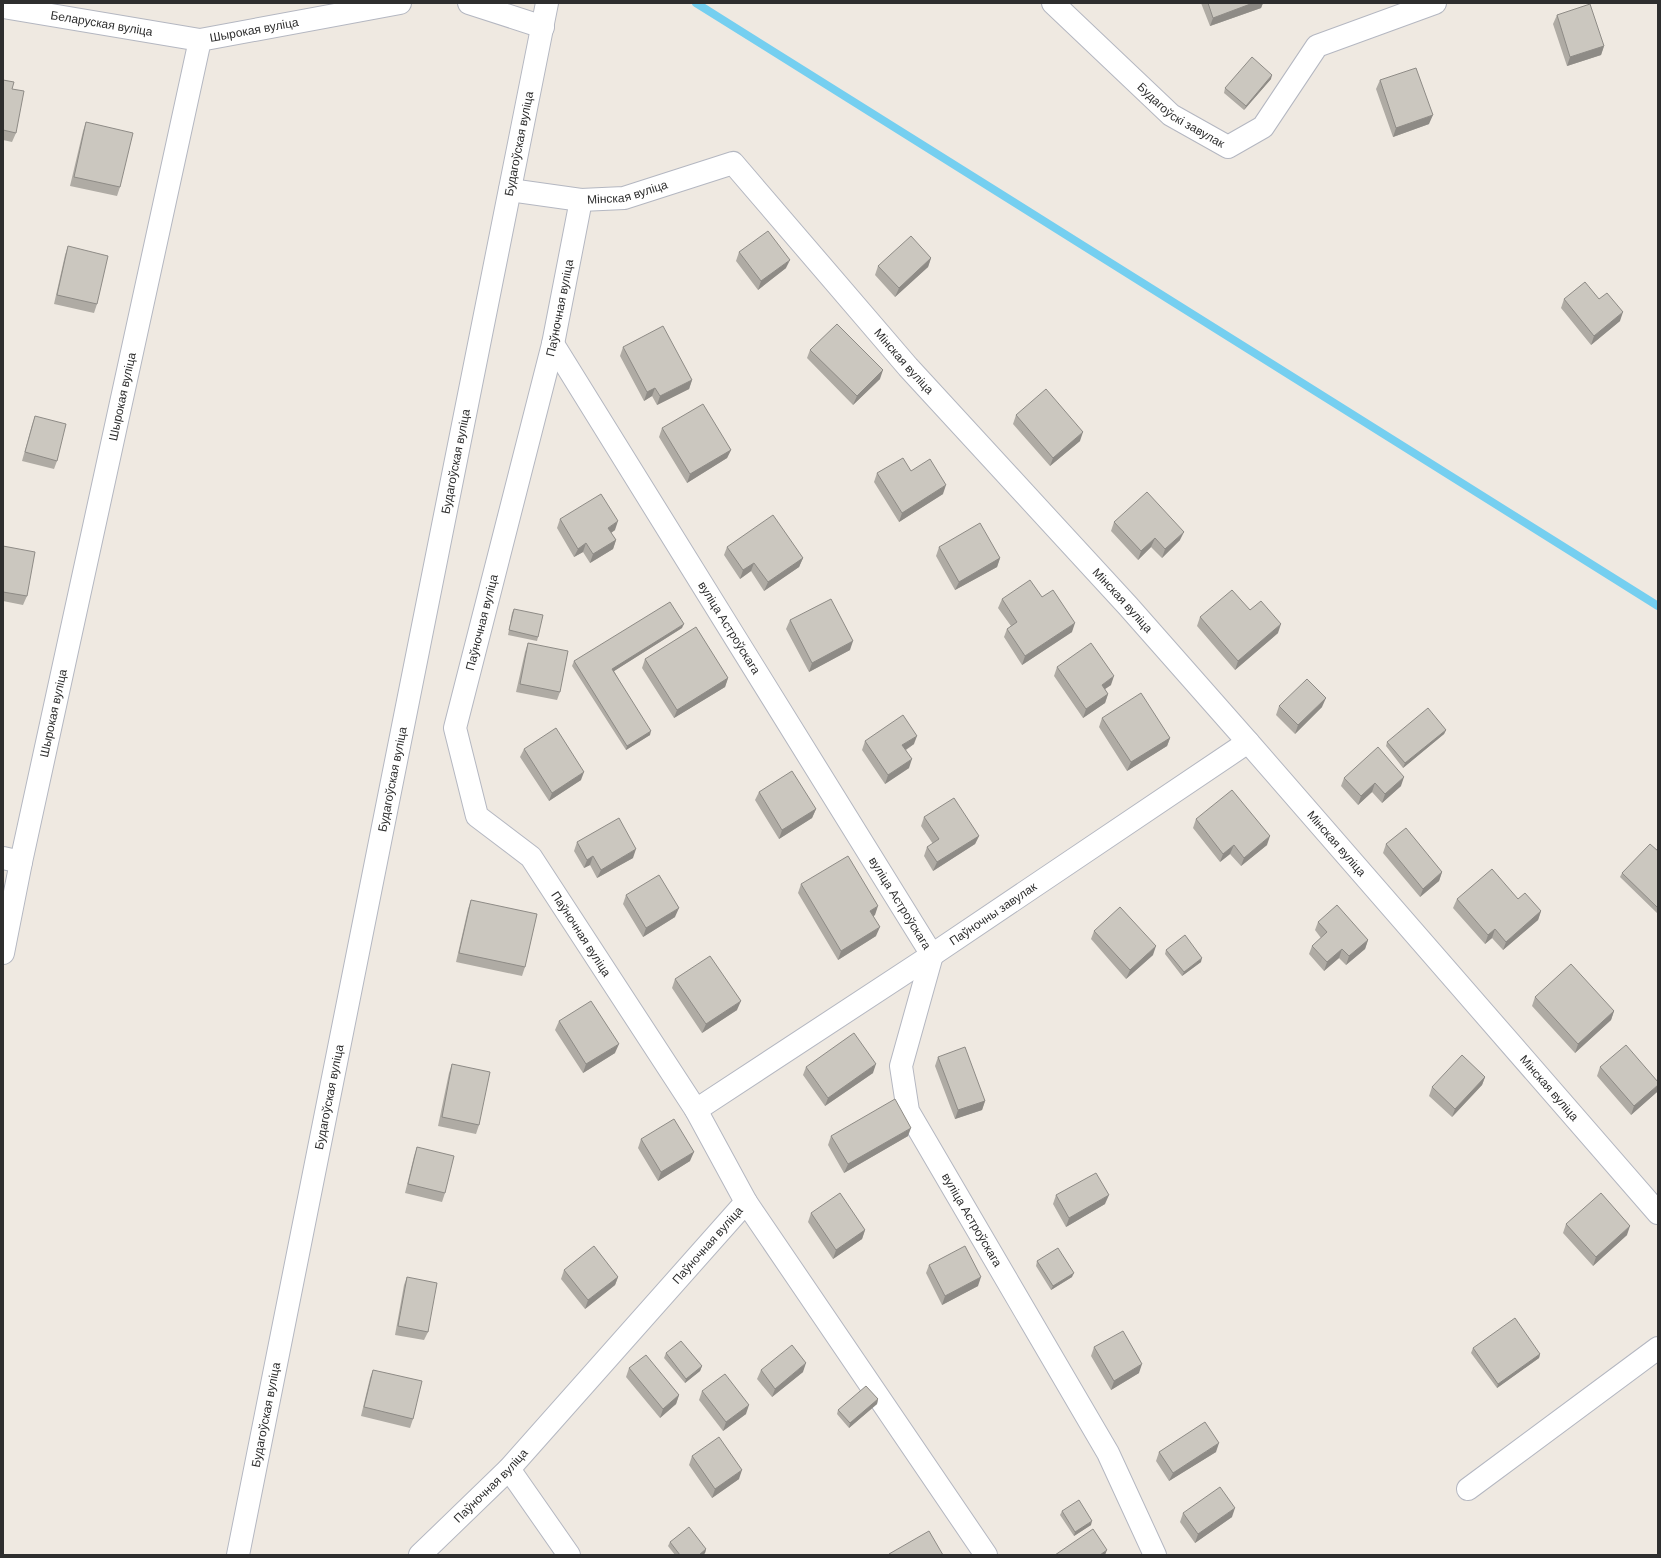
<svg xmlns="http://www.w3.org/2000/svg" width="1661" height="1558" font-family="'DM Sans',sans-serif">
<style>
.lines{fill:none;stroke-linecap:round;stroke-linejoin:round}
.stream{stroke:#75cff0;stroke-width:8}
.street-casing{stroke:#b4b7c1;stroke-width:24}
.secondary-casing{stroke:#b4b7c1;stroke-width:24}
.street{stroke:#fff;stroke-width:22}
.secondary{stroke:#fff;stroke-width:22}
.wall{fill:#afaba4}
.shaded-wall{fill:#8e8b86}
.building{fill:#cbc7bf;stroke:#8e8b86}
.labels{text-anchor:middle;dominant-baseline:central;stroke-width:4;stroke-linejoin:round;paint-order:stroke}
.street-label{font-size:12px;fill:#2e2e2e;stroke:#fff}
</style>
<rect width="100%" height="100%" fill="#efe9e1"/>
<g class="lines">
<path class="stream" d="M696,3L1658,606"/>
<g class="street-casing">
<g id="street">
<path d="M469,3L543,27"/>
<path id="s1" d="M1053,3L1171,115L1228,147L1263,127L1317,46L1435,3"/>
<path id="s2" d="M3,7L200,40"/>
<path id="s3" d="M510,190L581,200L624,198L733,163L908,367L1128,606L1248,742L1658,1213"/>
<path id="s4" d="M553,344L932,955L901,1066L908,1111L1108,1453L1155,1555"/>
<path d="M3,858L21,862"/>
<path id="s5" d="M3,953L21,862L200,40L400,3"/>
<path id="s6" d="M696,1110L932,955L1248,742"/>
<path d="M746,1202L986,1555"/>
<path d="M509,1469L569,1555"/>
<path d="M1468,1489L1658,1348"/>
<path id="s7" d="M420,1555L509,1469L746,1202L696,1110L531,857L477,816L455,728L553,344L581,200"/>
</g>
</g>
<g class="secondary-casing">
<g id="secondary">
<path id="s8" d="M238,1555L547,3"/>
</g>
</g>
<use href="#street" class="street"/>
<use href="#secondary" class="secondary"/>
</g>
<path class="wall" d="M1201,3H1263L1261,8L1210,26Z
M1557,15L1604,46L1601,55L1567,66L1553,24Z
M1271,79L1244,110L1224,93L1225,88Z
M3,80L12,89L16,133L12,142L3,140Z
M1380,80L1429,124L1393,137L1376,89Z
M86,122L120,187L117,196L70,186L83,131Z
M68,246L97,304L94,313L54,304L65,255Z
M739,252L786,268L758,290L736,261Z
M931,258L928,267L895,297L875,275L878,266Z
M1564,299H1599L1620,321L1591,345L1561,308Z
M623,347L692,380L689,389L657,405L652,396L644,401L620,356Z
M810,350L880,379L853,405L807,358Z
M1016,415L1080,441L1050,466L1013,424Z
M35,416L57,461L54,469L22,461L32,425Z
M662,428L731,450L727,458L687,483L659,437Z
M911,471L943,494L899,522L874,482L877,473Z
M560,519L615,530L611,533L616,540L613,549L590,563L583,552L574,557L557,528Z
M1114,522L1180,540L1162,558L1151,547L1138,560L1111,531Z
M3,546L27,596L23,605L3,601Z
M727,547L803,558L799,567L764,591L751,571L740,579L724,555Z
M939,547L1000,558L997,567L955,590L936,556Z
M1002,599L1072,632L1022,665L1004,637L1007,629L1011,626L998,608Z
M514,609L538,637L537,641L508,635L512,613Z
M1250,610L1278,633L1235,670L1197,626L1200,617Z
M790,620L850,650L809,672L786,629Z
M682,628L614,671L650,735L626,750L572,666L574,661Z
M528,643L560,692L557,700L516,692L525,652Z
M645,659L728,678L725,687L674,718L642,668Z
M1057,667L1111,685L1105,689L1108,694L1105,703L1083,718L1054,676Z
M1279,706L1322,707L1295,734L1276,715Z
M1102,718L1170,738L1167,746L1127,771L1099,727Z
M1446,730L1444,734L1403,768L1386,746L1387,742Z
M865,741L914,744L906,750L909,768L885,784L862,750Z
M524,749L581,780L549,801L520,757Z
M1344,778L1401,786L1382,803L1372,792L1358,805L1341,786Z
M759,792L816,809L812,818L779,839L755,800Z
M924,817L979,836L975,844L933,871L924,856L927,847L933,844L921,826Z
M1196,819L1267,845L1241,866L1230,854L1220,862L1193,828Z
M577,842L633,858L597,878L590,865L584,868L574,851Z
M1386,844L1442,872L1439,881L1420,897L1383,853Z
M1658,851V914L1620,877L1622,873Z
M801,884L875,915L873,916L876,936L838,960L798,893Z
M626,895L675,917L643,937L623,904Z
M1457,899H1518L1541,911L1538,920L1503,950L1492,938L1485,944L1453,908Z
M471,900L525,967L522,976L456,962L468,909Z
M1318,922L1368,940L1365,949L1346,965L1339,958L1324,971L1309,954L1312,946L1321,938L1315,930Z
M1094,931L1153,955L1126,979L1091,939Z
M1166,950L1201,962L1182,976L1165,954Z
M675,979L737,1010L702,1033L672,988Z
M1535,997L1614,1011L1611,1020L1575,1053L1532,1006Z
M559,1021L615,1053L583,1073L555,1030Z
M938,1057L985,1101L982,1110L955,1119L935,1066Z
M452,1064L479,1125L476,1134L438,1126L449,1073Z
M806,1067L873,1073L825,1106L803,1075Z
M1600,1067L1657,1092L1631,1115L1597,1076Z
M1485,1077L1482,1085L1452,1117L1429,1096L1432,1087Z
M831,1136H908L844,1173L828,1145Z
M641,1139L690,1161L658,1181L638,1148Z
M417,1147L445,1193L442,1202L405,1193L414,1156Z
M1056,1195L1105,1204L1066,1227L1053,1204Z
M811,1213L865,1230L862,1239L833,1259L808,1222Z
M1566,1224L1627,1235L1593,1266L1563,1233Z
M1037,1261L1072,1277L1051,1290L1036,1266Z
M929,1265L978,1286L942,1305L926,1273Z
M564,1270L618,1277L615,1285L585,1309L561,1279Z
M407,1277L428,1332L424,1340L395,1335L404,1285Z
M1094,1347L1139,1373L1111,1390L1091,1356Z
M1473,1348L1540,1354L1539,1358L1497,1388L1471,1353Z
M666,1353L702,1366L700,1371L685,1383L664,1358Z
M629,1368L679,1395L676,1404L660,1418L626,1377Z
M373,1370L413,1419L410,1428L361,1416L370,1378Z
M761,1370L803,1372L772,1397L757,1379Z
M702,1391L746,1414L723,1431L699,1400Z
M878,1399L877,1404L849,1428L837,1414L838,1410Z
M1159,1452H1216L1169,1481L1156,1461Z
M692,1456L739,1479L712,1498L689,1465Z
M1062,1511L1091,1525L1074,1536L1060,1515Z
M1183,1513L1232,1517L1195,1543L1180,1522Z
M670,1542L706,1549L705,1553L703,1555H675L668,1546Z"/>
<path class="shaded-wall" d="M1253,3H1263L1261,8L1210,26L1213,18Z
M1604,46L1601,55L1567,66L1570,57Z
M1272,75L1271,79L1244,110L1246,106Z
M1433,115L1429,124L1393,137L1396,128Z
M931,258L928,267L895,297L899,288Z
M790,260L786,268L758,290L761,281Z
M1623,312L1620,321L1591,345L1594,336Z
M883,370L880,379L853,405L857,396Z
M692,380L689,389L657,405L660,396Z
M655,388L652,396L644,401L647,392Z
M1083,432L1080,441L1050,466L1053,458Z
M731,450L727,458L687,483L690,474Z
M946,485L943,494L899,522L902,513Z
M618,521L615,530L605,537L608,528Z
M1184,532L1180,540L1162,558L1165,549Z
M1155,538L1151,547L1138,560L1141,551Z
M616,540L613,549L590,563L593,554Z
M586,543L583,552L574,557L578,549Z
M803,558L799,567L764,591L768,582Z
M1000,558L997,567L955,590L959,582Z
M754,563L751,571L740,579L743,570Z
M1075,623L1072,632L1022,665L1025,656Z
M684,624L682,628L611,673L612,669Z
M1281,624L1278,633L1235,670L1238,661Z
M853,641L850,650L809,672L812,663Z
M1114,676L1111,685L1099,693L1102,685Z
M728,678L725,687L674,718L677,710Z
M1108,694L1105,703L1083,718L1086,709Z
M1326,698L1322,707L1295,734L1298,725Z
M1446,730L1444,734L1403,768L1405,763Z
M651,731L650,735L626,750L627,746Z
M917,736L914,744L899,754L902,745Z
M1170,738L1167,746L1127,771L1131,762Z
M912,759L909,768L885,784L888,775Z
M584,772L581,780L549,801L552,793Z
M1404,777L1401,786L1382,803L1385,794Z
M1375,783L1372,792L1358,805L1361,796Z
M816,809L812,818L779,839L782,830Z
M979,836L975,844L933,871L937,862Z
M1270,836L1267,845L1241,866L1244,858Z
M1234,845L1230,854L1220,862L1223,854Z
M636,849L633,858L597,878L601,870Z
M593,856L590,865L584,868L587,860Z
M1442,872L1439,881L1420,897L1423,889Z
M878,906L875,915L867,920L870,911Z
M679,908L675,917L643,937L646,928Z
M1541,911L1538,920L1503,950L1506,942Z
M880,927L876,936L838,960L841,951Z
M1495,929L1492,938L1485,944L1488,935Z
M1368,940L1365,949L1346,965L1349,956Z
M1156,946L1153,955L1126,979L1130,970Z
M1342,949L1339,958L1324,971L1327,962Z
M1202,958L1201,962L1182,976L1184,972Z
M741,1001L737,1010L702,1033L706,1024Z
M1614,1011L1611,1020L1575,1053L1578,1044Z
M619,1044L615,1053L583,1073L586,1064Z
M876,1064L873,1073L825,1106L828,1098Z
M1485,1077L1482,1085L1452,1117L1455,1109Z
M1658,1085V1088L1657,1092L1631,1115L1634,1106Z
M985,1101L982,1110L955,1119L958,1110Z
M911,1128L908,1136L844,1173L848,1164Z
M694,1152L690,1161L658,1181L661,1172Z
M1109,1195L1105,1204L1066,1227L1069,1218Z
M1630,1226L1627,1235L1593,1266L1596,1257Z
M865,1230L862,1239L833,1259L836,1250Z
M1074,1273L1072,1277L1051,1290L1053,1286Z
M618,1277L615,1285L585,1309L588,1300Z
M981,1277L978,1286L942,1305L945,1296Z
M1540,1354L1539,1358L1497,1388L1498,1384Z
M806,1363L803,1372L772,1397L775,1389Z
M1142,1364L1139,1373L1111,1390L1114,1381Z
M702,1366L700,1371L685,1383L686,1379Z
M679,1395L676,1404L660,1418L663,1409Z
M878,1399L877,1404L849,1428L850,1423Z
M749,1405L746,1414L723,1431L726,1422Z
M1219,1443L1216,1452L1169,1481L1173,1473Z
M742,1470L739,1479L712,1498L715,1489Z
M1235,1508L1232,1517L1195,1543L1198,1534Z
M1092,1521L1091,1525L1074,1536L1075,1532Z
M706,1549L705,1553L703,1555H699Z
M1107,1550L1105,1555H1100Z"/>
<path class="building" d="M1208,3H1253L1213,18Z
M1590,4L1604,46L1570,57L1557,15Z
M1252,57L1272,75L1246,106L1225,88Z
M1416,68L1433,115L1396,128L1380,80Z
M3,80L14,82L12,89L24,91L16,133L3,130Z
M86,122L133,133L120,187L74,177Z
M768,231L790,260L761,281L739,252Z
M911,236L931,258L899,288L878,266Z
M68,246L108,256L97,304L57,295Z
M1585,282L1599,299L1607,293L1623,312L1594,336L1564,299Z
M837,324L883,370L857,396L810,350Z
M663,326L692,380L660,396L655,388L647,392L623,347Z
M1046,389L1083,432L1053,458L1016,415Z
M703,404L731,450L690,474L662,428Z
M35,416L66,424L57,461L25,452Z
M903,458L911,471L930,459L946,485L902,513L877,473Z
M1147,492L1184,532L1165,549L1155,538L1141,551L1114,522Z
M601,494L618,521L608,528L616,540L593,554L586,543L578,549L560,519Z
M773,515L803,558L768,582L754,563L743,570L727,547Z
M980,523L1000,558L959,582L939,547Z
M3,546L35,552L27,596L3,592Z
M1030,580L1042,597L1053,590L1075,623L1025,656L1007,629L1017,622L1002,599Z
M1232,590L1250,610L1261,601L1281,624L1238,661L1200,617Z
M831,599L853,641L812,663L790,620Z
M670,602L684,624L612,669L651,731L627,746L574,661Z
M514,609L543,615L538,637L509,630Z
M696,627L728,678L677,710L645,659Z
M528,643L568,651L560,692L520,684Z
M1091,643L1114,676L1102,685L1108,694L1086,709L1057,667Z
M1307,679L1326,698L1298,725L1279,706Z
M1141,693L1170,738L1131,762L1102,718Z
M1428,708L1446,730L1405,763L1387,742Z
M903,715L917,736L902,745L912,759L888,775L865,741Z
M556,728L584,772L552,793L524,749Z
M1378,747L1404,777L1385,794L1375,783L1361,796L1344,778Z
M792,771L816,809L782,830L759,792Z
M1232,790L1270,836L1244,858L1234,845L1223,854L1196,819Z
M954,798L979,836L937,862L927,847L939,839L924,817Z
M619,818L636,849L601,870L593,856L587,860L577,842Z
M1406,828L1442,872L1423,889L1386,844Z
M1650,844L1658,851V908L1622,873Z
M848,856L878,906L870,911L880,927L841,951L801,884Z
M1492,869L1518,899L1525,893L1541,911L1506,942L1495,929L1488,935L1457,899Z
M659,875L679,908L646,928L626,895Z
M471,900L537,914L525,967L459,953Z
M1337,905L1368,940L1349,956L1342,949L1327,962L1312,946L1327,932L1318,922Z
M1120,907L1156,946L1130,970L1094,931Z
M1185,935L1202,958L1184,972L1166,950Z
M710,956L741,1001L706,1024L675,979Z
M1571,964L1614,1011L1578,1044L1535,997Z
M591,1001L619,1044L586,1064L559,1021Z
M854,1033L876,1064L828,1098L806,1067Z
M1626,1045L1658,1082V1085L1634,1106L1600,1067Z
M965,1047L985,1101L958,1110L938,1057Z
M1462,1055L1485,1077L1455,1109L1432,1087Z
M452,1064L490,1072L479,1125L442,1117Z
M895,1099L911,1128L848,1164L831,1136Z
M674,1119L694,1152L661,1172L641,1139Z
M417,1147L454,1156L445,1193L408,1184Z
M1096,1173L1109,1195L1069,1218L1056,1195Z
M840,1193L865,1230L836,1250L811,1213Z
M1601,1193L1630,1226L1596,1257L1566,1224Z
M594,1246L618,1277L588,1300L564,1270Z
M965,1246L981,1277L945,1296L929,1265Z
M1058,1248L1074,1273L1053,1286L1037,1261Z
M407,1277L437,1283L428,1332L398,1326Z
M1515,1318L1540,1354L1498,1384L1473,1348Z
M1123,1331L1142,1364L1114,1381L1094,1347Z
M681,1341L702,1366L686,1379L666,1353Z
M792,1345L806,1363L775,1389L761,1370Z
M646,1355L679,1395L663,1409L629,1368Z
M373,1370L422,1381L413,1419L364,1407Z
M725,1374L749,1405L726,1422L702,1391Z
M866,1386L878,1399L850,1423L838,1410Z
M1205,1422L1219,1443L1173,1473L1159,1452Z
M719,1437L742,1470L715,1489L692,1456Z
M1220,1487L1235,1508L1198,1534L1183,1513Z
M1079,1500L1092,1521L1075,1532L1062,1511Z
M689,1527L706,1549L699,1555H680L670,1542Z
M1093,1529L1107,1550L1100,1555H1055Z
M929,1531L943,1555H890L889,1554Z"/>
<g class="labels">
<g class="street-label">
<text stroke="none"><textPath href="#s2" startOffset="100">Беларуская вуліца</textPath></text>
<text stroke="none"><textPath href="#s5" startOffset="989">Шырокая вуліца</textPath></text>
<text stroke="none"><textPath href="#s1" startOffset="171">Будагоўскі завулак</textPath></text>
<text stroke="none"><textPath href="#s8" startOffset="1439">Будагоўская вуліца</textPath></text>
<text stroke="none"><textPath href="#s3" startOffset="119">Мінская вуліца</textPath></text>
<text stroke="none"><textPath href="#s7" startOffset="1479">Паўночная вуліца</textPath></text>
<text stroke="none"><textPath href="#s3" startOffset="491">Мінская вуліца</textPath></text>
<text stroke="none"><textPath href="#s5" startOffset="569">Шырокая вуліца</textPath></text>
<text stroke="none"><textPath href="#s8" startOffset="1115">Будагоўская вуліца</textPath></text>
<text stroke="none"><textPath href="#s3" startOffset="815">Мінская вуліца</textPath></text>
<text stroke="none"><textPath href="#s7" startOffset="1155">Паўночная вуліца</textPath></text>
<text stroke="none"><textPath href="#s4" startOffset="334">вуліца Астроўскага</textPath></text>
<text stroke="none"><textPath href="#s5" startOffset="245">Шырокая вуліца</textPath></text>
<text stroke="none"><textPath href="#s8" startOffset="791">Будагоўская вуліца</textPath></text>
<text stroke="none"><textPath href="#s3" startOffset="1139">Мінская вуліца</textPath></text>
<text stroke="none"><textPath href="#s4" startOffset="658">вуліца Астроўскага</textPath></text>
<text stroke="none"><textPath href="#s6" startOffset="356">Паўночны завулак</textPath></text>
<text transform="translate(581 934) rotate(57)">Паўночная вуліца</text>
<text stroke="none"><textPath href="#s3" startOffset="1463">Мінская вуліца</textPath></text>
<text stroke="none"><textPath href="#s8" startOffset="467">Будагоўская вуліца</textPath></text>
<text stroke="none"><textPath href="#s4" startOffset="1006">вуліца Астроўскага</textPath></text>
<text stroke="none"><textPath href="#s7" startOffset="423">Паўночная вуліца</textPath></text>
<text stroke="none"><textPath href="#s8" startOffset="143">Будагоўская вуліца</textPath></text>
<text stroke="none"><textPath href="#s7" startOffset="99">Паўночная вуліца</textPath></text>
</g>
</g>
<rect width="1661" height="1558" fill="none" stroke="#2e2e2e" stroke-width="8"/>
</svg>
